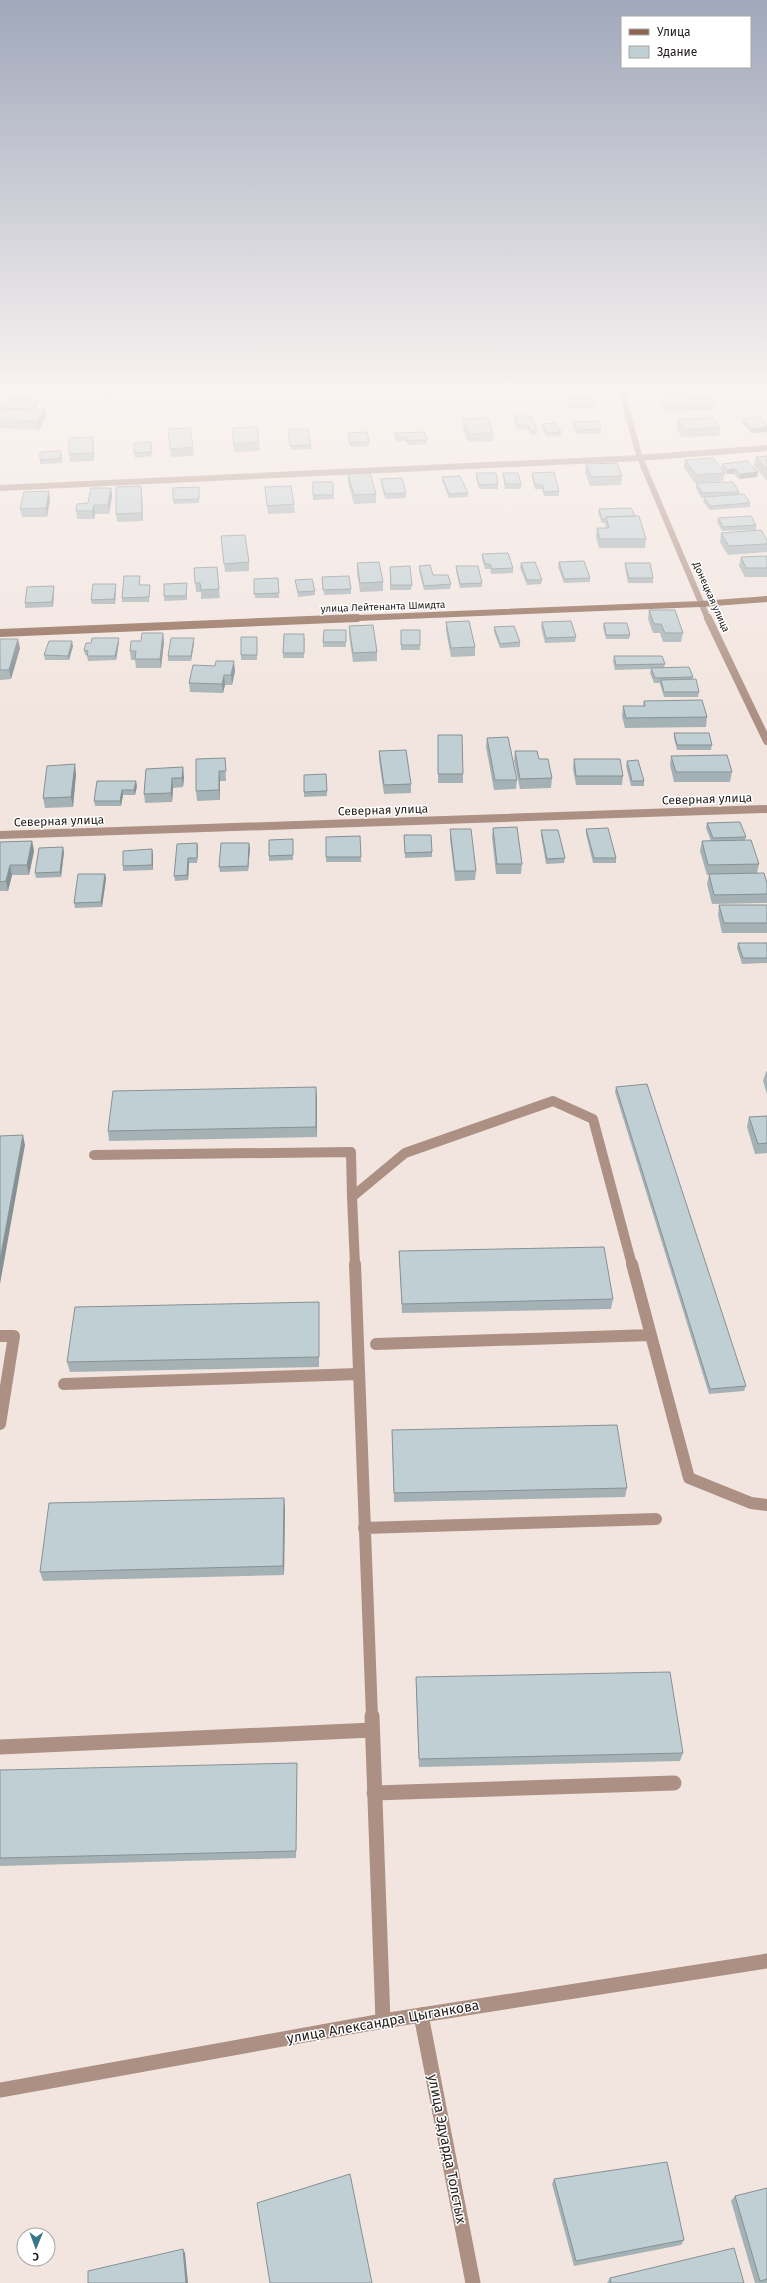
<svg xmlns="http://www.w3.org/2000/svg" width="767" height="2283" font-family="'Fira Sans',sans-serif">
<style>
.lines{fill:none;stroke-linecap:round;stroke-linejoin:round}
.service-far2{stroke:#ac9083;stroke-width:10}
.service-far1{stroke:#ac9083;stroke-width:12}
.service{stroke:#ac9083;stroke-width:15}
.minor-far2{stroke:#ac9083;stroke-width:6}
.minor-far1{stroke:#ac9083;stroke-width:8}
.minor{stroke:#ac9083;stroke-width:15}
.tertiary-far2{stroke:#ac9083;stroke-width:6}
.tertiary-far1{stroke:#ac9083;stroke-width:8}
.tertiary{stroke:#ac9083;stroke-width:15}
.secondary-far1{stroke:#8d6652;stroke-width:6}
.secondary{stroke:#8d6652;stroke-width:8}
.wall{fill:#a5b2b5}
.shaded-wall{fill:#869194}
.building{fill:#c0cfd3;stroke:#869194}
.labels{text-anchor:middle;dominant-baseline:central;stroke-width:3;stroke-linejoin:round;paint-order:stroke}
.far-street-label{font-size:10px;fill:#25201e;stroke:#fff}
.street-label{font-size:12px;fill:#25201e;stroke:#fff}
.near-street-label{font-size:14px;fill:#25201e;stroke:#fff}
</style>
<rect width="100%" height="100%" fill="#f2e5df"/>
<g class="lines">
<path class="service-far2" d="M94,1155L351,1152L352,1197
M355,1265L352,1197L405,1153L553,1101L593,1119L632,1265"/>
<path class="service-far1" d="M355,1264L372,1717
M632,1264L689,1478L751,1503L767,1505
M0,1336H14L0,1424
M376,1344L651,1335
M64,1384L358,1374
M364,1528L656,1519"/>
<path class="service" d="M372,1716L383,2021
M0,1747L372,1730
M374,1793L674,1783"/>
<path class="minor-far2" d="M0,488L640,458L767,448"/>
<path class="minor-far1" d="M0,835L767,809"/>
<path class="minor" d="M421,2015L473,2283"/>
<path class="tertiary-far2" d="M621,390L640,458L708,619"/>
<path class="tertiary-far1" d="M708,618L767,741"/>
<path class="tertiary" d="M0,2090L383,2021L767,1961"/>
<path class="secondary-far1" d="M333,619L701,604L767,599"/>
<path class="secondary" d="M0,633L357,618"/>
</g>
<path class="wall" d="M98,390H119V395L98,396Z
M403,390H427V391L403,392Z
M552,390H588V392L553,393Z
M663,395L693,398L716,402L715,410L665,411L662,403Z
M566,397L596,403L595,408H568L566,401Z
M38,403L35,409H45L46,417L39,430L0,428V408Z
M514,416L537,430V435H530L528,429L517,430L514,420Z
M463,419L493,433V441L468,442L463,427Z
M678,419L720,428L719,436L682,437L676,428Z
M742,419L767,425V432L751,433L742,423Z
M574,422L601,429V434H576L573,426Z
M542,424L561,432V436L546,437L542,428Z
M232,428L259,442L260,451L234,452Z
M168,429L193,447L194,456L171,457Z
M288,429L311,445V449L291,450Z
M348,433L369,442V446L350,447L348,438Z
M395,433L427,440V444L407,445L406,441L396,442L395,437Z
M151,442L152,456L135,458L134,443Z
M94,445V461L70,462L69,454Z
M62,455V463L40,464V460Z
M767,456V481L754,466L756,457Z
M685,460L721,468L722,464L757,477L739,479L734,474H727L721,468L725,473L723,481L697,483L739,492V495L750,503V507L710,510L703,502L704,498H701L696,488V483H695L684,468Z
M586,464L622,476L621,485L590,486L585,473Z
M476,473L498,484V489H479L476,478Z
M503,473L521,484V489H505L503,477Z
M532,473L559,491V496H544L542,489H535L532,477Z
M348,474L376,494V503L354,504L348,483Z
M442,477L468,493V497L449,498L442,481Z
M381,479L406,493V498L385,499L381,483Z
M313,482H333L334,499L313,500Z
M141,486L142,494L143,521L117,522L116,514Z
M265,487L294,504L295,513L268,514Z
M111,488L112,496L109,514H95L94,519H77L76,511Z
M199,491V503L174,504L173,500Z
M50,500L47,517H22L20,509Z
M599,509L635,516L646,539L645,548H599L596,537L597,528H606L605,523H602L598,513Z
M718,518L756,525V530L722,531L717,522Z
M721,533L767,540V552L728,555L720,542Z
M221,536L249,562V571L225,572Z
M482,554L513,568V573L491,574L490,569H485L482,559Z
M767,556V577H745L739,566L741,557Z
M559,562L590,578V582L564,583L558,567Z
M357,563L383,582V591L360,592L357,572Z
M521,563L542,580L541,584L527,585L520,568Z
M625,563L653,578V583H628L625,568Z
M419,566L433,575L451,584L450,589L424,590L419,570Z
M456,566L482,583V587L460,588L456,571Z
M217,567L220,598L201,599V592H196L194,568Z
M390,567L412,585L411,590H390Z
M140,576V585L150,589L149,602H122V598Z
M322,577L351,589V594L324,595Z
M278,578L279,598H255L254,579Z
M295,580L315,591V595L298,597L296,584Z
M187,583V600L164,601V596Z
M116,588L115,604H92L91,600Z
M54,590L53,607L25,608V603Z
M649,610L683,633L681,642H663L660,633H653L648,619Z
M446,622L475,647V656L451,657L446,631Z
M542,622L576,637L575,642L545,643L541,627Z
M604,623L630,635L629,639H606L603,627Z
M349,626L377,652V661L353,662L349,635Z
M494,627L520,642V647L500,648L494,632Z
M346,630V647H323V642Z
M401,630H420V650H401Z
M163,633L164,642L161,668H136L135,660H131L130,651L141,641Z
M257,637V660H241V655Z
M305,638L304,658H283V653Z
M0,639L20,648L11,679L0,680Z
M119,642L116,660L88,661L87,655H85L84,650Z
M194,643L191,661H168V656Z
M73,646L69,660H45L44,655Z
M614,656L665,664L664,668L693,677L692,680L699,692L698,697H664L660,684V683H654L650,673L651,669L615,670L613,661Z
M235,671L232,685H225L223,693L190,692L189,683Z
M644,701L707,717L706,727L625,728L622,716L623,706H643Z
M674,733L712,745L711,750H677L674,738Z
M438,735L463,774V783H438Z
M487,738L517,780L516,789L494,790L486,747Z
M379,751L411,784V793L384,794L379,760Z
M515,751L539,759L552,778L551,788L520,789L514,761Z
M671,756L732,772L730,782H674L670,765Z
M225,758L226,781H220V800L197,801L196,791Z
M574,759L623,776L622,785H576L573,769Z
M627,761L644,781V786H631L626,766Z
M146,769L184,777L183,787L173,788L172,802L145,803L144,794Z
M76,774L73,807L45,808L43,798Z
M326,774L327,796L304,797V792Z
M97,781L137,786L135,795H123L121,806H95L94,801Z
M707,823L746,837L745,840L759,864L757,873L767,883V903L712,904L707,884L709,875H707L700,851L702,841H711L706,828Z
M493,828L522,864L521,874H496L492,837Z
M450,829L476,871L475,880L455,881L450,839Z
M586,829L616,858V863H593L586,834Z
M541,830L565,858L564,863L546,864L541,835Z
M404,835L432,852V857L405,858Z
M360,836L361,862H326V837Z
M32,841L34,851L29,875H12L8,891H0V842Z
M197,843L198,848L197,863H189L188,880L175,881L174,876Z
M293,844V860L269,861V856Z
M250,848L248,871L220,872L219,867Z
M152,849L153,870L123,871V866Z
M64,852L61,877L36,878L35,873Z
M105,874L106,879L102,907L75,908L74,903Z
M719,905H767V933H722L718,915Z
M738,943H767V963L742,964L737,948Z
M767,1071V1094L763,1081L766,1072Z
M616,1087L746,1386L744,1391L709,1394L615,1092Z
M317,1097V1137L109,1141L108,1131Z
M767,1116V1153L755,1154L747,1127L749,1117Z
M399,1251L613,1299L611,1309L402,1313Z
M319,1302V1367L70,1372L67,1362Z
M392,1430L627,1488L625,1497L394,1502Z
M285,1507L284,1575L43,1581L40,1572Z
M416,1677L683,1753L680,1761L419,1767L416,1686Z
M0,1770L297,1771L296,1858L0,1866Z
M554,2179L684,2240L681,2245L574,2266L552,2184Z
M767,2188V2283H755L731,2201L735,2196Z
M610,2278L744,2283H607Z"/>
<path class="shaded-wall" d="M38,399V403L33,413L32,409Z
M45,409L46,417L39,430L37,421Z
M767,427V432L751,433L752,429Z
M93,437L94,445V461L93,453Z
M735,469L734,474H727V470Z
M758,472L757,477L739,479L740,474Z
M141,486L142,494L143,521L142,513Z
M111,488L112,496L109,514L108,505Z
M49,491L50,500L47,517L46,508Z
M94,505L95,514L94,519L92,511Z
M116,584V588L115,604L114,599Z
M54,586V590L53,607L52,602Z
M163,633L164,642L161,668L160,659Z
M119,638V642L116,660L115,656Z
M194,638V643L191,661V656Z
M18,639L20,648L11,679L9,670Z
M72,641L73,646L69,660L68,656Z
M234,661L235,671L232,685L231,675Z
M224,675L225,685L223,693L222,684Z
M75,764L76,774L73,807L71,797Z
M183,767L184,777L183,787L182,778Z
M219,771L220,781V800L219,790Z
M172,778L173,788L172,802L171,793Z
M136,781L137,786L135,795L134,790Z
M122,790L123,795L121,806L120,801Z
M32,841L34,851L29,875L27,865Z
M197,843L198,848L197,863Z
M249,843L250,848L248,871V866Z
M63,847L64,852L61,877L60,872Z
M152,849L153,854V870L152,865Z
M188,858L189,863L188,880L187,875Z
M10,865L12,875L8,891L6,881Z
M105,874L106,879L102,907L101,902Z
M316,1087L317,1097V1137L316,1127Z
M23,1135L25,1145L0,1284V1260Z
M284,1498L285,1507L284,1575L283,1566Z
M183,2249L185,2253L188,2283H186Z"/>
<path class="building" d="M98,390H119V391L98,392Z
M691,394L693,398L714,397L716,402L666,403L663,395Z
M593,396L596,403L569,404L566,397Z
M6,398L38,399L32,409L0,408Z
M45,409L37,421L0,420V410Z
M514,416H531L537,430L530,431L528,425H518Z
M760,417L767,425V427L752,429L742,419Z
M488,418L493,433L468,434L463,419Z
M714,418L720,428L683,429L678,419Z
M598,421L601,429L577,430L574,422Z
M556,423L561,432L547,433L542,424Z
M257,427L259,442L234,444L232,428Z
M190,428L193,447L170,449L168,429Z
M288,429H308L311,445L290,446Z
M367,432L369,442L350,443L348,433Z
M425,432L427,440L407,441L406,437H396L395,433Z
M93,437V453L69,454V438Z
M151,442L152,452L134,453V443Z
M61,451V458L40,460V452Z
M767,456V470L756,457Z
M713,458L725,473L696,475L685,460Z
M747,461L758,472L740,474L735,469L727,470L722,464Z
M617,463L622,476L591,477L586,464Z
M554,472L559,491L544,492L543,485H535L532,473Z
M370,473L376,494L354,495L348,474Z
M476,473H496L498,484L479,485Z
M503,473H518L521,484H506Z
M460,476L468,493L449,494L442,477Z
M402,478L406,493L385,494L381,479Z
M313,482H333V495H313Z
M733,482L739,492L702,493L696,483Z
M141,486L142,513L116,514V487Z
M291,486L294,504L267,506L265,487Z
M199,487V499L173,500V488Z
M91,488H111L108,505H94L92,511H76L77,504L88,503Z
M49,491L46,508L20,509L24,492Z
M744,494L750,503L710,506L704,497Z
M631,508L635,516L606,517V519H602L599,509Z
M639,516L646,539H600L597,528H609L606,517Z
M751,516L756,525L723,527L718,518Z
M761,530L767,540V544L729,546L721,533Z
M245,535L249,562L224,564L221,536Z
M508,553L513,568L492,569L490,564H485L482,554Z
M767,556V568H746L741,557Z
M584,561L590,578L564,579L559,562Z
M379,562L383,582L360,583L357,563Z
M535,562L542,580H527L521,563Z
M625,563H650L653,578H629Z
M430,565L433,575H448L451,584L424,586L419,566Z
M410,566L412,585H391L390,567Z
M456,566H478L482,583L460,584Z
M217,567L219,589L201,590L200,583H195L194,568Z
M124,576H140L139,585H150L149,597L122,598Z
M349,576L351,589L323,590L322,577Z
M278,578L279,593L254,594V579Z
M312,579L315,591L298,592L295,580Z
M187,583L186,596H164V584Z
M93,584H116L114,599L91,600Z
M54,586L52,602L25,603L27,587Z
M649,610H675L683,633H665L661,624H654Z
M469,621L475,647L451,648L446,622Z
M571,621L576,637L546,638L542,622Z
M604,623H627L630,635H606Z
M373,625L377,652L353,653L349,626Z
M514,626L520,642L500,644L494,627Z
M324,630H346V642H323Z
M401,630H420V645H401Z
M142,633H163L160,659H135L136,651H130L131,641H141Z
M284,634H304V653H283Z
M241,637H257V655H241Z
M92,638H119L115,656H87L88,651L84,650L86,643H91Z
M171,638H194L191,656H168Z
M0,639H18L9,670H0Z
M49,641H72L68,656L44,655Z
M614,656H662L665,664L616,665Z
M216,661H234L231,675H224L222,684L189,683L193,665L215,666Z
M689,667L693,677L655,678L651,668Z
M696,679L699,692H664L661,680Z
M702,700L707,717L626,718L623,706H645L644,701Z
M674,733H709L712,745H677Z
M438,735H462L463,774H438Z
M508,737L517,780H495L487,738Z
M406,750L411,784L384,785L379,751Z
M515,751H537L539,759H548L552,778L520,779Z
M727,755L732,772H676L671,756Z
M225,758L226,771H219V790L196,791V759Z
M574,759H620L623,776H576Z
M638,760L644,781H632L627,761Z
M75,764L71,797L43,798L47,766Z
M183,767L182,778H172L171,793L144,794L146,769Z
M326,774L327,791L304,792V775Z
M97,781H136L134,790H122L120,801H94Z
M740,822L746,837L713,838L707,823Z
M517,827L522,864H497L493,828Z
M608,828L616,858H594L586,829Z
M450,829H471L476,871H455Z
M541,830H558L565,858L547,859Z
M404,835H431L432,852L405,853Z
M360,836L361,857H326V837Z
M293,839V855L269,856V840Z
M751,840L759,864L708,865L702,841Z
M32,841L27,865H10L6,881L0,882V842Z
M197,843V858H188L187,875L174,876L177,844Z
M221,843H249L248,866L219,867Z
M63,847L60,872L35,873L39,848Z
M152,849V865L123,866V851Z
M764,873L767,883V894L714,895L709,874Z
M78,874H105L101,902L74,903Z
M719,905H767V923H724Z
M738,943H767V958H743Z
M647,1084L746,1386L710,1389L616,1087Z
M316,1087V1127L108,1131L113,1091Z
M767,1116V1143L758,1144L749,1117Z
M23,1135L0,1260V1136Z
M604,1247L613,1299L402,1304L399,1251Z
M319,1302V1357L67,1362L75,1307Z
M617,1425L627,1488L394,1493L392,1430Z
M284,1498L283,1566L40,1572L49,1503Z
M670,1672L683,1753L419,1759L416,1677Z
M297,1763L296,1851L0,1858V1770Z
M667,2162L684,2240L576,2261L554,2179Z
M350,2174L372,2283H270L257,2203Z
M767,2188V2279L760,2281L735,2196Z
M734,2248L744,2283H611L610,2278Z
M183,2249L186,2283H88V2271Z"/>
<linearGradient id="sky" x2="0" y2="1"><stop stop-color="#a0a8bb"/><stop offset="0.55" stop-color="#f9f3f1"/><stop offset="1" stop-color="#f9f3f1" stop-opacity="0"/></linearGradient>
<rect width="767" height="710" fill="url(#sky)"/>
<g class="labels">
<g class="far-street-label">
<text transform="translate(711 597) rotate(66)">Донецкая улица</text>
<text transform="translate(383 607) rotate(-2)">улица Лейтенанта Шмидта</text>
</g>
<g class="street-label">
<text transform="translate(707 799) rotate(-2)">Северная улица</text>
<text transform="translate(383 810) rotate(-2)">Северная улица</text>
<text transform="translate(59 821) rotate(-2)">Северная улица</text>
</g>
<g class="near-street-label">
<text transform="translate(383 2022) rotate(-10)">улица Александра Цыганкова</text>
<text transform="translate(447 2149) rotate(79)">улица Эдуарда Толстых</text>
</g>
</g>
<rect x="621" y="16" width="130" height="52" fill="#ffffff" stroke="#a8a6a5"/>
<rect x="629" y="29" width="20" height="6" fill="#8d6652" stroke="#a8a6a5"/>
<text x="657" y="36" font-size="12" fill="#25201e">Улица</text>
<rect x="629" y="46" width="20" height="12" fill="#c0cfd3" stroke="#a8a6a5"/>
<text x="657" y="56" font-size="12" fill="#25201e">Здание</text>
<g transform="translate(36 2247) rotate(181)"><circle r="19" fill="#ffffff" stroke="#a8a6a5"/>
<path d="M0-3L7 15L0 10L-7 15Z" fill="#357689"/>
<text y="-6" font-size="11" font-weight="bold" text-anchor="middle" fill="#25201e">С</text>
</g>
</svg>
